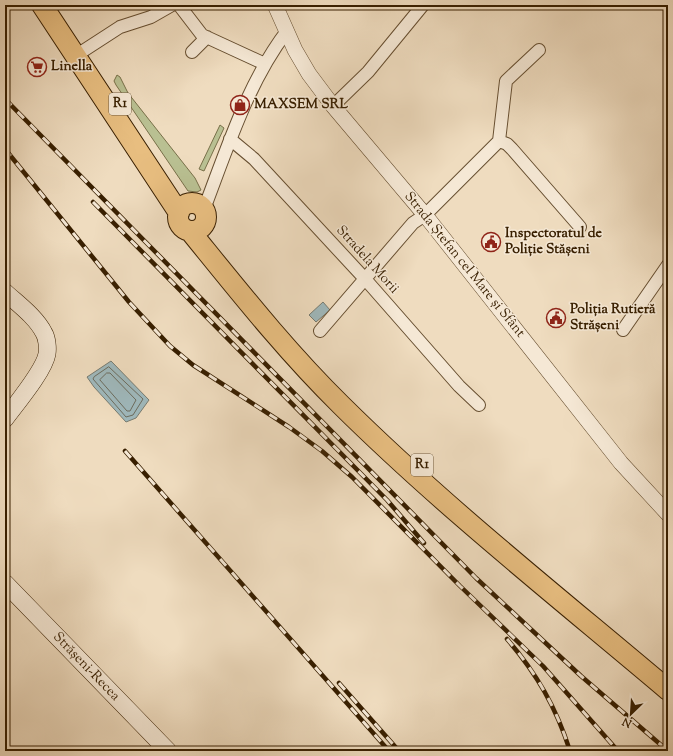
<svg xmlns="http://www.w3.org/2000/svg" width="673" height="756" font-family="'Sorts Mill Goudy',serif">
<style>
.green{fill:#b9c092;stroke:#787049}
.water{fill:#9fb9bd;stroke:#767b71}
.lines{fill:none;stroke-linecap:round;stroke-linejoin:round}
.shore{stroke:#6c6c5e;stroke-width:1}
.minor-casing{stroke:#664e30;stroke-width:14}
.tertiary-casing{stroke:#664e30;stroke-width:16}
.secondary-casing{stroke:#381f00;stroke-width:18}
.trunk-casing{stroke:#381f00;stroke-width:22}
.minor{stroke:#f5e8d5;stroke-width:12}
.tertiary{stroke:#f5e8d5;stroke-width:15}
.secondary{stroke:#f5e8d5;stroke-width:17}
.trunk{stroke:#e8be80;stroke-width:20}
.rail-casing{stroke:#381f00;stroke-width:4.5}
.rail{stroke:#f5e8d5;stroke-width:3;stroke-dasharray:9;stroke-linecap:butt}
.labels{text-anchor:middle;dominant-baseline:central;stroke-width:3;stroke-linejoin:round;paint-order:stroke}
.shield{fill:#f5e8d5;stroke:#715b40;stroke-width:1}
.shield-label{font-size:13px;font-weight:bold;fill:#381f00}
.poi-label{font-size:14px;font-weight:bold;fill:#381f00;stroke:#f5e8d5;text-anchor:start}
.street-label{font-size:14px;fill:#381f00;stroke:#f5e8d5}
</style>
<rect width="100%" height="100%" fill="#efdcbf"/>
<filter id="stains"><feTurbulence type="fractalNoise" baseFrequency=".005" numOctaves="4"/><feColorMatrix values="0 0 0 0 .2 0 0 0 0 .09 0 0 0 0 .02 0 0 0 .5 -.17"/></filter>
<radialGradient id="worn" r=".72"><stop offset=".6" stop-color="#630" stop-opacity="0"/><stop offset="1" stop-color="#630" stop-opacity=".3"/></radialGradient>
<path class="green" d="M117,75L120,77L128,93L195,178L201,190L197,192L188,191L116,85L114,81Z
M220,125L224,128L204,171L199,169Z"/>
<path class="water" d="M323,302L330,310L316,322L309,315Z
M111,361L149,400L136,418L126,422L94,387L87,377Z"/>
<g class="lines">
<path class="shore" d="M109,367L143,399L133,415L126,417L93,379L94,377Z
M107,373H110L136,400L130,411H127L100,380Z"/>
<g class="minor-casing">
<path id="minor" d="M179,5L202,35L265,64
M83,51L120,27L151,17L172,5
M192,52L207,37
M333,106L368,72L423,5
M230,139L254,159L366,280L459,386L479,405
M499,141L507,144L512,149L580,227
M204,209C227,149 248,82 287,31
M623,330L668,265
M320,331L413,223L425,215L499,141L506,81L539,50"/>
</g>
<g class="tertiary-casing">
<path id="tertiary" d="M275,5L295,50L309,74L333,106L425,215L621,463L668,514"/>
</g>
<g class="secondary-casing">
<path id="secondary" d="M5,292C18,304 36,317 44,333C47,338 48,348 47,354C44,371 16,404 5,419
M5,583L168,751"/>
</g>
<g class="trunk-casing">
<path id="trunk" d="M42,5L179,213
M178 217a14 14 0 1 1 28 0a14 14 0 1 1-28 0Z
M190,231C238,290 286,351 341,405C444,507 558,597 668,690"/>
</g>
<use href="#minor" class="minor"/>
<use href="#tertiary" class="tertiary"/>
<use href="#secondary" class="secondary"/>
<use href="#trunk" class="trunk"/>
<g class="rail-casing">
<path id="rail" d="M5,99L476,578L581,676L668,751
M5,149L129,302L170,346L193,365L289,427L322,451L352,477L460,586L543,666L618,751
M93,202L387,500L424,543
M125,451L389,751
M507,639C537,674 556,707 570,751
M339,683L399,751"/>
</g>
<use href="#rail" class="rail"/>
</g>
<defs>
<g id="supermarket-ring" transform="scale(1)"><circle r="9.5" fill="#f5e8d5" stroke="#8f2418" stroke-width="1.5"/><path d="M-6-5.5h2.5l.6 2H6L4.5 2H-2.5L-4.4-4H-6ZM-1.5 3.2a1.3 1.3 0 1 0 .1 0ZM3 3.2a1.3 1.3 0 1 0 .1 0Z" fill="#8f2418"/></g>
<g id="shop-ring" transform="scale(1)"><circle r="9.5" fill="#f5e8d5" stroke="#8f2418" stroke-width="1.5"/><path d="M-5-2.5h2.3a2.7 3.5 0 0 1 5.4 0H5L5.5 6h-11ZM-1.5-2.5h3a1.5 2.3 0 0 0-3 0Z" fill="#8f2418"/></g>
<g id="civic-ring" transform="scale(1)"><circle r="9.5" fill="#f5e8d5" stroke="#8f2418" stroke-width="1.5"/><path d="M-.6-6.5H3V-4.5H.6V-3L4-1V1h2V6H-6V1h2V-1L-.6-3ZM-1.2 2.5V6h2.4V2.5Z" fill="#8f2418"/></g>
</defs>
<g fill-rule="evenodd">
<use href="#supermarket-ring" x="37" y="67"/>
<use href="#shop-ring" x="240" y="105"/>
<use href="#civic-ring" x="491" y="242"/>
<use href="#civic-ring" x="556" y="318"/>
</g>
<g class="labels">
<g class="shield">
<rect x="109" y="93" width="22" height="22" rx="3"/>
<rect x="411" y="454" width="22" height="22" rx="3"/>
</g>
<g class="shield-label">
<text x="120" y="104">R1</text>
<text x="422" y="465">R1</text>
</g>
<g class="poi-label">
<text x="51" y="67">Linella</text>
<text x="254" y="105">MAXSEM SRL</text>
<text x="505" y="234">Inspectoratul de<tspan x="505" dy="16">Poliție Stășeni</tspan></text>
<text x="570" y="310">Poliția Rutieră<tspan x="570" dy="16">Strășeni</tspan></text>
</g>
<g class="street-label">
<text transform="translate(367 260) rotate(48)">Stradela Morii</text>
<text transform="translate(464 265) rotate(51)">Strada Ștefan cel Mare și Sfânt</text>
<text transform="translate(86 667) rotate(46)">Strășeni-Recea</text>
</g>
</g>
<rect width="673" height="756" fill="none" stroke="#efdcbf" stroke-width="20"/>
<rect x="6" y="6" width="661" height="744" fill="none" stroke="#381f00" stroke-width="2"/>
<rect x="10" y="10" width="653" height="736" fill="none" stroke="#381f00"/>
<g transform="translate(631 714) rotate(205)" stroke="#f5e8d5" stroke-width="3" paint-order="stroke">
<path d="M0-3L7 15L0 10L-7 15Z" fill="#381f00"/>
<text y="-6" font-size="11" font-weight="bold" text-anchor="middle" fill="#381f00">N</text>
</g>
<rect width="100%" height="100%" filter="url(#stains)"/>
<rect width="100%" height="100%" fill="url(#worn)"/>
</svg>
